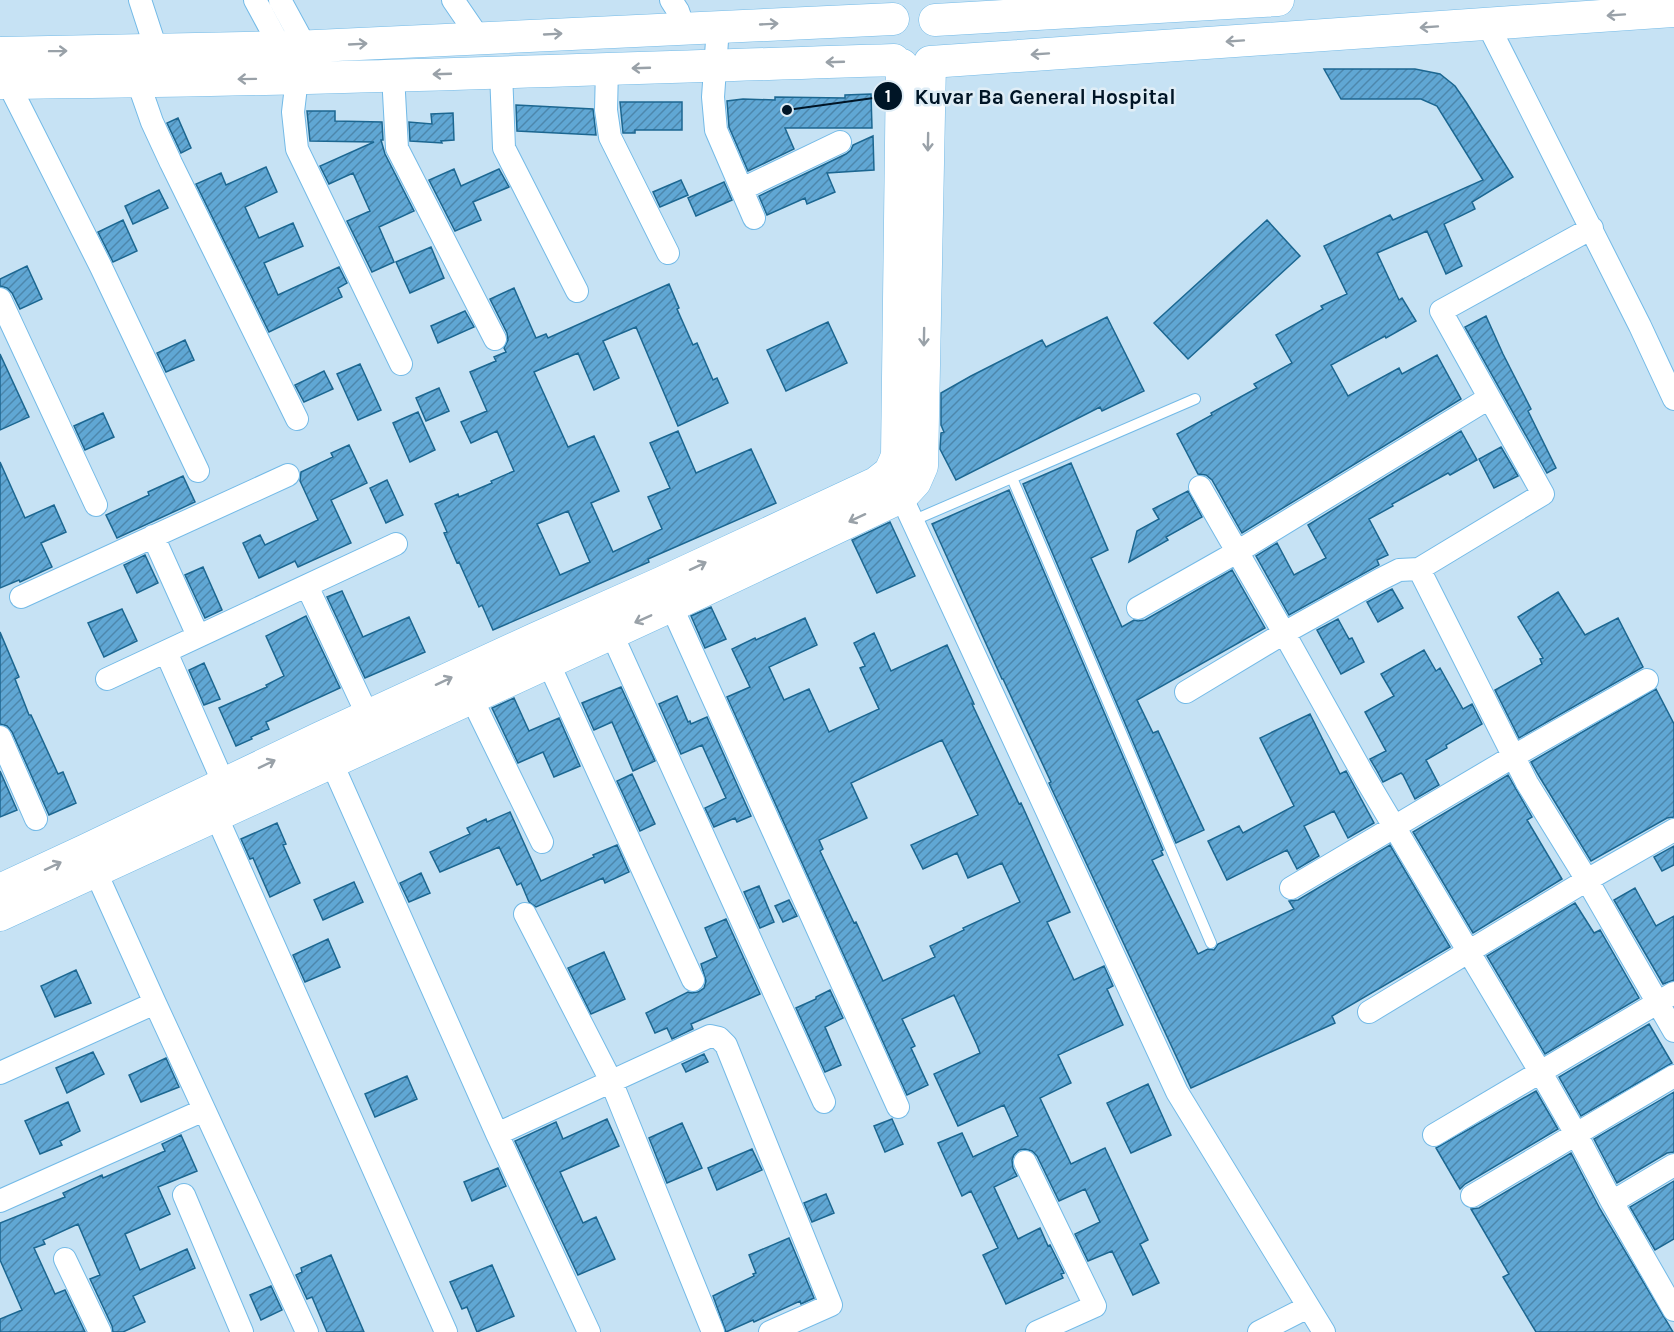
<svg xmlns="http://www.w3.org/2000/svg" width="1674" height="1332" font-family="Karla,sans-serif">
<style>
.building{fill:url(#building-hatch);stroke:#1c6791;stroke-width:1.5;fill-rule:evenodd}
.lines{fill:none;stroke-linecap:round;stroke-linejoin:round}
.lane-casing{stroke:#73bae7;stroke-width:12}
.street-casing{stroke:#73bae7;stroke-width:24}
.secondary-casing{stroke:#73bae7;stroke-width:33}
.lane{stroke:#fff;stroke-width:10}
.street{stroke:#fff;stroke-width:22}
.secondary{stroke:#fff;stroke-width:32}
.oneway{stroke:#99a1a8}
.leader{fill:none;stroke:#001526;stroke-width:2}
.callout-dot{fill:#001526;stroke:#dfedf6;stroke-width:2}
.mark-label{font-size:18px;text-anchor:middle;font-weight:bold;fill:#fff}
.callout-label{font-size:21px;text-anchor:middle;font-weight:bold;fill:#001526;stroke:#dfedf6;stroke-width:5;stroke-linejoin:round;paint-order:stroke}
</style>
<defs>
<pattern id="building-hatch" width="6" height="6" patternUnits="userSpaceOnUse" patternTransform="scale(1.5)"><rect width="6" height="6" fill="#60a7d4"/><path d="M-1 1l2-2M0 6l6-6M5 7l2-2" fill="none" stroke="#4d87ac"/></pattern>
</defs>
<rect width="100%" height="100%" fill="#c6e2f4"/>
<path class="building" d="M1324,69H1415L1440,74L1455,86L1466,102L1513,177L1472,202L1475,209L1444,224L1462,266L1446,274L1427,231L1377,253L1399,300L1402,298L1416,321L1386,338L1385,336L1331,365L1348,396L1399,368L1402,374L1437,355L1461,399L1242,533L1212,480L1206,475L1198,474L1177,434L1212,415L1211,413L1257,388L1254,384L1292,363L1276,335L1323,309L1321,306L1347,294L1324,246L1390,215L1393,220L1483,180L1437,106L1421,99H1341Z
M871,94L872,128H785L794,149L748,171L729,127L727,101L743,99L775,100V97L845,98V95Z
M620,102H682V130H635V133H623Z
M516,105L593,109L596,135L517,131Z
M307,111H335V121L382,122L383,140H381L385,154L414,211L379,227L394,262L372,272L347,221L370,211L353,173L329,184L320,166L374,142L310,141Z
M453,113L454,140L441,141L442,143L410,141L409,122L432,124L431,114Z
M178,118L191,148L181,153L167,123Z
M873,136L874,170L827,173L835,192L807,204L805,198L767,215L759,196L846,154L851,150L853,145Z
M266,167L277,192L245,207L259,238L293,223L303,246L264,263L278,295L339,267L347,283L338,288L342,297L269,332L196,184L221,173L226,185Z
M454,169L461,186L499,169L509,187L473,202L481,220L455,231L429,180Z
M681,180L688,195L660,207L653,192Z
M724,182L732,200L696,216L688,198Z
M159,190L168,208L133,224L125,206Z
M123,220L137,251L113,262L98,232Z
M1267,220L1300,256L1188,359L1154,323Z
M431,247L444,278L410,293L396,262Z
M27,266L42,299L20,309L12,293L7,288L0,286V279Z
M669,284L679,308L677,309L693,345L697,343L713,380L717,378L728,403L678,426L636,327L603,341L619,378L594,390L578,353L534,372L568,447L594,436L607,464L619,491L591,503L613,552L662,529L648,497L670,488L650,443L678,431L696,473L751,449L776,503L648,559L649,562L493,630L482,605L479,607L459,562L457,563L444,533L447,532L435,504L458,494L459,497L492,483L491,481L514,471L497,431L471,443L461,422L487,411L470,372L496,361L494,357L506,352L504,348L508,340L507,333L490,299L514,288L536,338L546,334L548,338ZM568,511L590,562L560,575L537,524Z
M465,311L474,327L438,343L431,326Z
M1486,316L1503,354L1531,409L1528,411L1556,468L1547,473L1465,327Z
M1107,317L1144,391L1102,411L1100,407L956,480L940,449L941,433L944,432L941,425V393L971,376L1042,340L1046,347Z
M828,322L847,363L786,391L767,350Z
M185,340L194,360L166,372L157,353Z
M0,354L29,417L0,430Z
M360,364L381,410L358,420L337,374Z
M324,371L333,389L304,402L295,385Z
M439,388L449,411L426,421L416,398Z
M418,412L435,450L410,462L393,423Z
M103,413L114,437L85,450L74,426Z
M1461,431L1477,460L1450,475L1448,473L1392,504L1393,506L1369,519L1388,555L1377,560L1379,565L1289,615L1256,556L1277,543L1294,575L1326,558L1308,525Z
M349,445L367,483L331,500L351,543L298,567L295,561L259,578L243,543L260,535L265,545L318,520L300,481L301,472L333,457L331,453Z
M1501,447L1518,476L1494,488L1479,459Z
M0,462L25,518L54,505L66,532L41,543L52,567L20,582L19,580L0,588Z
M1071,463L1108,550L1091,558L1122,627L1134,620L1138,621L1145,620L1232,570L1265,628L1137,700L1153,733L1158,731L1204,830L1176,843L1023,484Z
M183,476L195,502L117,538L106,515L149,495L148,492Z
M387,480L403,515L386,523L370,488Z
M1009,490L1163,850L1161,851L1163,855L1152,860L1198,954L1208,949L1214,950L1218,944L1294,909L1289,901L1298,900L1390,845L1450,947L1332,1016L1335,1023L1191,1088L1049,783L1051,782L1003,679H1002L932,524Z
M1188,491L1202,517L1166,537L1168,540L1129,562L1137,531L1159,519L1153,509Z
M890,522L915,576L877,593L852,540Z
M145,555L158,583L137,593L124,565Z
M203,567L222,610L205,618L185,575Z
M1392,589L1403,608L1378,622L1367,602Z
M342,591L363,637L409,617L425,652L365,678L327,597Z
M1558,592L1585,635L1618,618L1643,667L1519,738L1495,690L1542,664L1540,659L1543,658L1518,617Z
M711,607L726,639L705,648L691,616Z
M122,609L137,641L104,657L88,623Z
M306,616L340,688L266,722L269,729L251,737L252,739L236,746L219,708L267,687L266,685L284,676L266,636Z
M805,618L817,645L769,667L784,700L809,689L829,732L879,709L860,668L865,666L854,643L874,633L891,671L947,645L974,704H972L1019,804L1021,803L1070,912L1047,922L1074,980L1104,966L1113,986L1107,989L1123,1025L1058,1055L1071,1083L1040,1098L1071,1164L1105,1148L1148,1240L1140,1244L1159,1283L1133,1295L1112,1251L1088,1261L1075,1234L1100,1222L1085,1189L1059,1201L1037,1156L1032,1151L1025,1149L1019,1150L1014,1155L1012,1160L1013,1168L1017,1176L994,1187L1018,1239L1040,1228L1048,1246L1050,1245L1064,1273L1061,1274L1063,1278L1006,1304L983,1255L998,1248L971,1191L962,1196L938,1143L962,1133L973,1157L1018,1136L1004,1105L958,1126L934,1074L980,1053L977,1045L954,995L902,1019L915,1046L911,1048L928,1085L907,1095L727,697L750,687L732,649L755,638L756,640ZM942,740L978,815L911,845L923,869L957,853L968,878L1002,863L1020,902L963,928L964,930L930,946L935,957L883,981L856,922L854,923L820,851L823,849L819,840L867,818L851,783Z
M1338,619L1349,639L1352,638L1364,662L1341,674L1317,630Z
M0,632L19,677L15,679L29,715H31L58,774L63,772L76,803L49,815L12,732L7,726L0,724Z
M1424,650L1436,671L1440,668L1463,709L1472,704L1482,724L1446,745L1447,748L1426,760L1439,785L1415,799L1403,775L1401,773L1383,782L1376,769L1370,759L1386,751L1365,712L1394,696L1381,674Z
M204,663L220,699L204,705L189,670Z
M621,687L655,761L633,771L612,722L594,730L582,703Z
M1656,689L1674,724V817L1667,818L1591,861L1539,776L1531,762Z
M677,696L688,722L690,721L691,724L707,717L751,816L737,822L735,818L714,827L705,808L726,798L702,745L681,754L659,704Z
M514,698L529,731L559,718L580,766L554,777L543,752L518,763L492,708Z
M1310,714L1340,774L1346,771L1374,823L1348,838L1334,811L1304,826L1319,856L1297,869L1287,850L1227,880L1208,841L1239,826L1243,833L1294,806L1260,738Z
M0,771L17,810L0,817Z
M632,774L655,824L640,831L617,781Z
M1508,775L1532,817L1527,820L1562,879L1473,933L1413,832Z
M510,812L541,881L594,857L593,855L617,845L629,872L605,883L603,878L536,907L529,902L521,883L517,885L499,847L440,872L430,852L470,834L467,828L486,819L487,822Z
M277,823L286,844L283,845L300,883L270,897L253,858L250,859L241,839Z
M1674,846V865L1662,871L1654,857Z
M421,873L430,893L409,902L400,883Z
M354,882L363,902L323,920L314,900Z
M759,886L774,922L760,928L744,892Z
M1635,888L1656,926L1674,916V980L1663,984L1614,900Z
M789,900L797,916L783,922L775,906Z
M1575,903L1594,933L1600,930L1639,998L1545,1054L1487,956Z
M726,919L760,994L691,1024L693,1029L672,1039L667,1028L655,1033L646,1013L688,992L692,993L698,992L704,988L706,981L701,964L717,957L705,928Z
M328,939L340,967L305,982L293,955Z
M604,952L625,999L591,1014L568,968Z
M76,970L91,1003L55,1017L41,986Z
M830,990L843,1018L825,1027L841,1065L825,1072L796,1008L816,999V997Z
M1649,1024L1672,1063L1581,1116L1559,1077Z
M93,1052L104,1074L67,1093L56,1068Z
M704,1054L708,1062L686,1072L682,1064Z
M166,1058L179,1087L141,1102L129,1075Z
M407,1076L417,1099L375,1117L365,1094Z
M1148,1084L1171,1135L1131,1153L1107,1103Z
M1536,1091L1558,1129L1465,1184L1460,1189L1436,1148Z
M1674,1092V1152L1667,1153L1617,1183L1594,1139Z
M68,1102L80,1131L60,1141L62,1145L40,1154L25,1121Z
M607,1119L619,1146L560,1172L583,1223L596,1217L615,1259L578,1275L515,1141L556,1122L563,1139Z
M892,1119L903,1144L885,1152L874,1126Z
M682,1123L702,1168L667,1183L649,1138Z
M181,1135L197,1171L158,1187L170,1214L125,1234L140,1270L187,1249L195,1268L133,1296L145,1322L123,1332H113L112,1326L90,1279L100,1275L78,1224L43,1240L45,1244L34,1248L55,1294L65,1290L85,1332H0V1319L22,1310L0,1260V1223L65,1197L63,1193L102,1175L103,1178L165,1151L162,1144Z
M752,1149L762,1170L717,1190L708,1168Z
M1571,1153L1600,1209L1673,1332H1536L1503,1277L1509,1274L1471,1209L1479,1208Z
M498,1168L506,1186L472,1201L464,1182Z
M1674,1181V1239L1655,1250L1630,1207Z
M826,1194L834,1213L812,1222L804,1203Z
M789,1238L814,1298L801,1304L800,1301L754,1322L753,1320L726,1332L713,1296L754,1276L753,1274L756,1273L749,1255Z
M331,1255L364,1332H327L312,1297L307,1299L296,1275L302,1272L301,1268Z
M492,1265L514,1316L477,1332L467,1307L462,1309L450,1282Z
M271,1286L282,1310L261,1320L250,1295Z"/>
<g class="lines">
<g class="lane-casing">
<path id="lane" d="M1012,478L1211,943
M912,521L1195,399"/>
</g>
<g class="street-casing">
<path id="street" d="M140,0L156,49
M255,0L297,78L293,112L297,149L401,364
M280,0L311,57
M453,0L479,38
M671,0L678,11L684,28
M1487,23L1640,326L1674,399
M718,27L713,97L716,130L754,218
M607,69L606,110L610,137L668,253
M501,72L504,148L577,291
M393,75L397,148L495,339
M138,82L152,122L171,163L297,419
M8,83L101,267L198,471
M742,189L840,142
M1592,228L1441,311L1543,494L1419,569L1527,783L1587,880L1674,1031
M0,299L96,505
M895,483L1177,1092L1324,1332
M1200,487L1284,633L1364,776L1548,1085L1576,1134L1612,1202
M153,536L198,636
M307,586L368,716
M665,592L898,1107
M21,597L288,475
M1138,608L1237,552L1489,398
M605,619L824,1102
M166,652L224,784
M548,662L693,980
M107,679L396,544
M1186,692L1284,633L1381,579L1399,570L1419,569
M471,697L542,842
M0,737L36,819
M326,750L497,1134L589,1332
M210,802L446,1332
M89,857L155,1003L307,1332
M1291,888L1514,756L1647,680
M525,914L611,1081L713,1332
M1369,1012L1587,880L1674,830
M0,1073L155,1003
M497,1134L710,1036L719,1038L726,1045L831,1305L770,1332
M1434,1135L1674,993
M1025,1162L1095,1306L1037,1332
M1674,1165L1612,1202L1674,1310
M184,1195L242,1332
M1472,1196L1674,1076
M0,1201L204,1110
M65,1259L100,1332
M1259,1332L1308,1307"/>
</g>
<g class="secondary-casing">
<path id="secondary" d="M935,20L1278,0
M0,53L294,47L893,19
M0,83C298,81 596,69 894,60
M0,890L86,850L320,738L537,638L661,583L876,483L890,472L897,456L902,65
M0,915L671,606L901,497L915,482L922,466L930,62L1674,11"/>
</g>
<use href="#lane" class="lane"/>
<use href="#street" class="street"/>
<use href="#secondary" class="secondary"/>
</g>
<defs><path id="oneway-shaft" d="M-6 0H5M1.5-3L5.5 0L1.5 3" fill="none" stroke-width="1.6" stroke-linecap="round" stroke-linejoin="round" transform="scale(1.5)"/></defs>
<g class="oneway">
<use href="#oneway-shaft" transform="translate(1616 15) rotate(176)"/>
<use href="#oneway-shaft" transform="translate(769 24) rotate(-3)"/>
<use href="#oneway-shaft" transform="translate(1429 27) rotate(176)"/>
<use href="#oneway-shaft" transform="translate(553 34) rotate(-3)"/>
<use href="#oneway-shaft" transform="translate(1235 41) rotate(176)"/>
<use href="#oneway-shaft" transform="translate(358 44) rotate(-3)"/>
<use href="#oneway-shaft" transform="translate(58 51) rotate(-1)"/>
<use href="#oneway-shaft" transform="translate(1040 54) rotate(176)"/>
<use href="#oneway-shaft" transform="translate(835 62) rotate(178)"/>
<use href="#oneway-shaft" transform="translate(641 68) rotate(178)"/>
<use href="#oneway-shaft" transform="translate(442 74) rotate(178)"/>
<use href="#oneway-shaft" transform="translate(247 79) rotate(179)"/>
<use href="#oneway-shaft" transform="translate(928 142) rotate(91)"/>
<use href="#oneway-shaft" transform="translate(924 337) rotate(91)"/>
<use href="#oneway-shaft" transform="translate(857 518) rotate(155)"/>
<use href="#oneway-shaft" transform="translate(698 566) rotate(-25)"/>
<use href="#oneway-shaft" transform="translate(643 619) rotate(156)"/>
<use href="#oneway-shaft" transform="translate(444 681) rotate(-25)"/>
<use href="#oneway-shaft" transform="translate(267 764) rotate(-26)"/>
<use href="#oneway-shaft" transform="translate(53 866) rotate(-25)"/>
</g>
<path class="leader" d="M787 110L888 96"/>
<g class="callout-dot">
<circle cx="787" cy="110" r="6"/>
<circle cx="888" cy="96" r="15"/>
</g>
<g class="mark-label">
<text x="888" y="102">1</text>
</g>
<g class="callout-label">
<text x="1045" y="104">Kuvar Ba General Hospital</text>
</g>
</svg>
